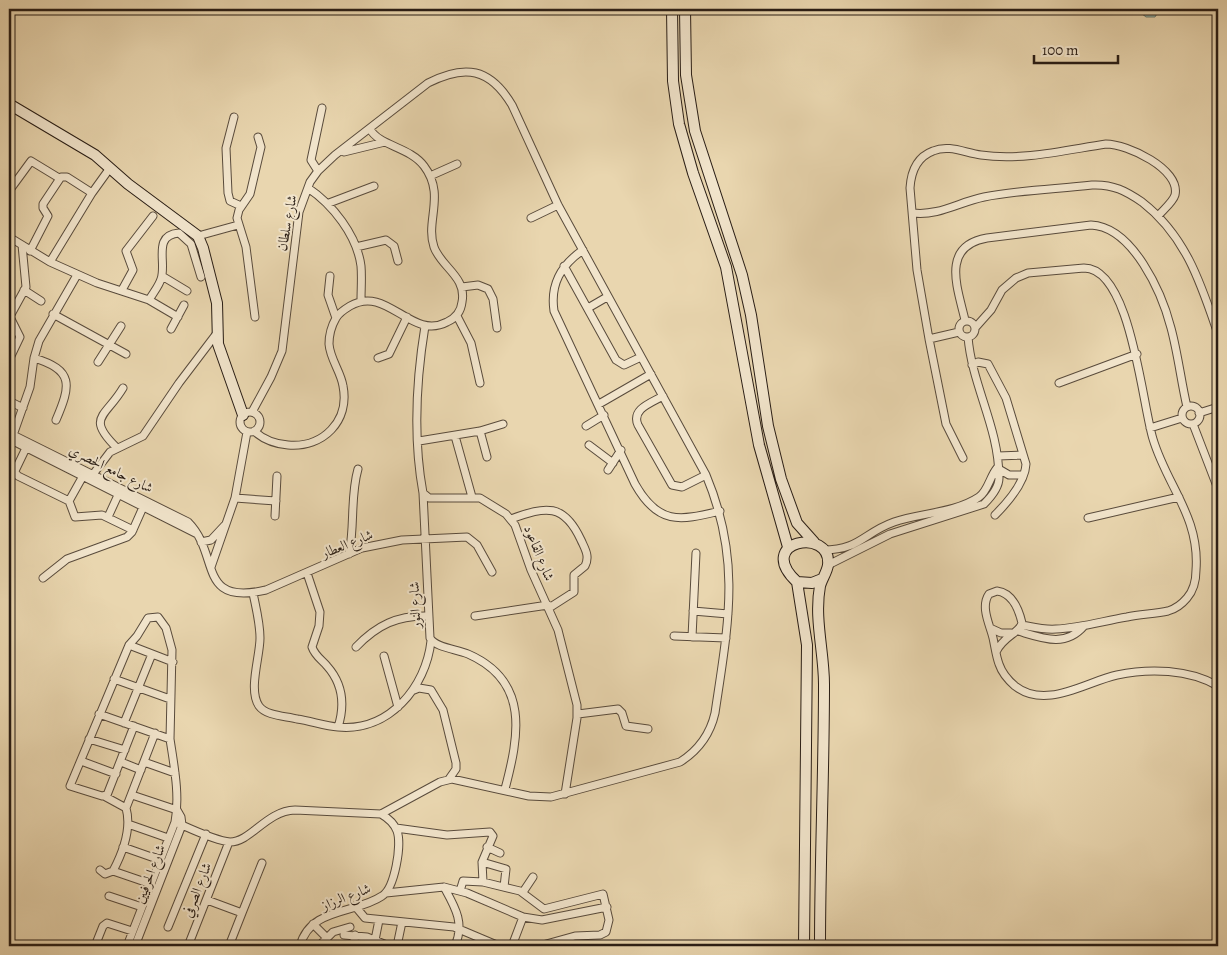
<svg xmlns="http://www.w3.org/2000/svg" width="1227" height="955" font-family="Alegreya,Amiri,serif">
<style>
.water{fill:#97b9ae;stroke:#6b7b71}
.lines{fill:none;stroke-linecap:round;stroke-linejoin:round}
.street-casing{stroke:#594b3c;stroke-width:9}
.secondary-casing{stroke:#291d15;stroke-width:12}
.street{stroke:#f1e4cb;stroke-width:7}
.secondary{stroke:#f1e4cb;stroke-width:10}
.labels{text-anchor:middle;dominant-baseline:central;stroke-width:4;stroke-linejoin:round;paint-order:stroke}
.street-label{font-size:14px;fill:#291d15;stroke:#f1e4cb}
</style>
<rect width="100%" height="100%" fill="#e9d6af"/>
<filter id="stains"><feTurbulence type="fractalNoise" baseFrequency=".004" numOctaves="4"/><feColorMatrix values="0 0 0 0 .2 0 0 0 0 .09 0 0 0 0 .02 0 0 0 .5 -.17"/></filter>
<radialGradient id="worn" r=".72"><stop offset=".6" stop-color="#630" stop-opacity="0"/><stop offset="1" stop-color="#630" stop-opacity=".3"/></radialGradient>
<path class="water" d="M1136,9H1160L1155,17H1146Z"/>
<g class="lines">
<g class="street-casing">
<path id="street" d="M9,117L14,107
M234,117L226,148L228,193L230,201L241,206
M344,152L385,142
M318,171L311,160L322,108
M430,176L457,164
M308,188C332,204 357,235 361,266C362,277 361,289 361,301
M9,191L31,161L59,178
M329,203L374,186
M913,213C939,216 959,202 984,197C1019,190 1057,189 1092,185C1113,184 1126,191 1142,202C1186,236 1201,284 1218,334
M531,218L558,205
M198,236L238,225
M9,237L50,262L97,283L149,300L178,317
M356,247L386,240L394,246L398,261
M583,250C561,265 550,284 554,311L635,484C658,525 679,521 720,511
M30,251L48,216L43,208V204L61,177H67L92,193
M50,262L92,193L110,168
M564,266L616,360L624,365L641,357
M162,276L187,291
M330,276L328,295L336,318
M462,287L478,285L488,289L493,299L497,328
M24,290L41,301
M122,290L133,270L126,251L153,216
M149,300C153,293 159,286 161,279C167,263 152,235 179,233L191,244L201,277
M588,308L607,297
M53,314L126,354
M457,316L471,343L480,383
M255,317L246,247L237,218L239,210L250,194L261,147L258,137
M9,318L26,287L22,245
M965,320C958,289 940,246 987,238L1091,225C1133,227 1162,293 1171,328C1178,354 1181,381 1187,407
M959 329a8 8 0 1 1 16 0a8 8 0 1 1-16 0Z
M425,326C416,381 413,438 423,493L429,498H480L506,514L515,525L531,570L558,630L577,705V718L565,794
M975,328L991,310L1002,290L1016,278L1028,273L1084,268C1131,268 1142,404 1153,439C1167,486 1200,517 1196,570C1196,581 1194,590 1187,598C1182,604 1175,609 1168,611C1155,614 1140,614 1127,617C1103,621 1080,628 1056,629C1044,630 1033,627 1022,625
M171,329L184,305
M929,339L959,332
M34,358C74,370 71,385 56,420
M378,358L389,354L407,317
M9,360L20,337L10,317
M98,362L121,326
M972,365L978,362L988,364L1006,398L1026,464C1025,483 1008,502 995,515
M1059,383L1137,354
M663,396C651,403 631,409 638,425L672,485L682,487L706,475
M9,401L23,408
M599,404L651,374
M1182 415a9 9 0 1 1 18 0a9 9 0 1 1-18 0Z
M240 422a10 10 0 1 1 20 0a10 10 0 1 1-20 0Z
M1199,413L1218,407
M1193,424L1218,489
M586,426L604,415
M1150,428L1182,418
M254,431C264,440 276,444 288,445C323,448 350,421 343,386C341,372 330,359 329,344C329,336 332,325 336,318C339,313 345,309 350,306C387,284 411,341 447,322C456,318 461,311 462,302C467,277 441,267 434,247C425,221 446,195 424,166C410,147 379,146 370,129
M480,431L487,457
M9,433L188,522C221,555 196,606 266,590L362,548L402,540L467,537L477,545L492,572
M455,436L472,497
M12,438L30,387L34,358L39,341L77,275
M9,439L197,534
M419,441L480,431L503,424
M589,445L613,463
M117,448C85,417 106,417 123,388
M998,456L1022,455
M963,458L946,424L929,339L917,270L910,188C911,172 917,157 933,151C949,144 965,153 981,155C1022,161 1066,150 1106,144C1127,144 1181,169 1175,195C1173,202 1163,210 1158,216
M9,465L18,476L69,501
M997,468L1009,475H1023
M608,470L621,450
M14,473L26,448
M83,476L69,501L75,517L102,515L133,530
M91,477L110,452L143,436L179,383L217,333
M423,493L430,638C436,648 457,649 468,654C530,681 519,736 505,789
M235,498L276,501
M275,516L277,476
M108,517L119,493
M1088,518L1179,497
M511,519C546,506 564,503 581,540C585,549 590,556 585,566L574,575V592L549,608
M201,542L211,540L225,525
M823,550C860,550 863,533 894,522C920,513 955,513 979,497C988,491 990,476 997,468
M349,554C355,525 350,497 358,469
M828,565L890,534L984,504C991,497 999,488 999,478C999,427 972,386 968,337
M211,567L235,498L247,432
M307,573L320,612L319,626L312,647C315,656 322,660 327,666C343,684 345,705 338,727
M43,578L67,559L127,537L132,532L144,505
M253,593C256,608 260,623 260,638C260,657 248,690 259,706C266,716 286,716 297,719C311,721 325,726 338,727C389,732 426,687 431,641
M693,611L728,614
M475,616L548,605
M990,628L1001,633H1011
M1018,631C1042,638 1065,648 1084,626
M674,636L726,638
M692,637L696,553
M129,645L173,662
M356,647C377,625 398,615 428,616
M996,652C1003,636 1020,633 1022,623C1019,610 1013,593 997,591L989,594C980,607 990,625 993,638C995,647 996,656 999,664C1002,673 1008,680 1015,686C1046,710 1085,682 1117,675C1149,668 1189,669 1218,686
M384,656L398,707
M114,679L170,699
M414,690L419,688L431,690L443,710L456,763V769L449,779
M99,714L170,739C174,766 180,795 175,822L127,946
M578,714L618,709L622,713L626,726L648,729
M124,723L152,654
M134,726L107,795L102,796L70,786L129,645L137,636L148,618L158,617L166,628L172,650L170,739
M89,739L125,750
M81,761L116,774
M121,762L141,770
M144,762L175,773
M132,795L177,810
M126,808L155,733
M175,822C189,828 215,841 230,842C251,842 266,811 295,810L381,814L440,782L452,779L529,796L551,797L680,762C699,750 710,735 715,713C728,625 742,561 706,475L558,205L512,105C490,68 465,64 428,83L335,155L318,171L310,182L299,212L282,351L271,377L252,412
M128,824L168,838
M396,828L447,835L490,832L493,836L482,862L483,882L520,891L544,909L603,894L609,920L606,932L600,935L575,936L539,946
M123,847L160,860
M487,847L500,853
M482,862L506,869L504,887
M100,870L105,874L113,871C123,852 132,829 126,808L104,796
M113,871L151,884
M444,887C455,907 465,923 455,946
M460,891L463,881L483,882
M523,892L533,877
M386,893L444,887L467,893L523,917L542,920L607,907
M109,896L142,907
M207,900L242,913L229,946
M355,906L365,918L454,927L499,946
M242,913L262,863
M313,924L326,937
M168,927L206,834
M344,935L367,937L389,946
M375,940L379,920
M404,945L410,946
M95,946L103,926L107,923L132,931
M135,946L182,825L181,817L177,810
M188,946L229,842
M300,946C310,907 356,914 382,896C395,888 402,844 397,831C394,823 388,818 381,814
M319,946L333,932L350,927
M353,946L355,935
M397,946L402,922
M512,946L523,917"/>
</g>
<g class="secondary-casing">
<path id="secondary" d="M672,9L673,81L679,124L693,173L726,267L759,445L788,547
M685,9L686,75L695,131L742,275L751,315L768,426L781,479L797,523L814,542
M9,104L95,155L128,184L198,236L203,248L217,303L218,344L243,415
M797,582L807,645L804,946
M820,946C820,859 824,772 824,684C824,652 814,618 820,586C822,579 827,572 828,565C832,526 753,541 797,582L812,583L822,579"/>
</g>
<use href="#street" class="street"/>
<use href="#secondary" class="secondary"/>
</g>
<g class="labels">
<g class="street-label">
<text transform="translate(287 223) rotate(-79)">شارع سلطان</text>
<text transform="translate(111 469) rotate(26)">شارع جامع الحصري</text>
<text transform="translate(347 544) rotate(-22)">شارع العطار</text>
<text transform="translate(539 553) rotate(68)">شارع القاعود</text>
<text transform="translate(415 605) rotate(-92)">شارع النور</text>
<text transform="translate(150 874) rotate(-69)">شارع الحرفيين</text>
<text transform="translate(197 890) rotate(-69)">شارع الصرفي</text>
<text transform="translate(346 897) rotate(-21)">شارع الرزاز</text>
</g>
</g>
<rect width="1227" height="955" fill="none" stroke="#e9d6af" stroke-width="30"/>
<rect x="10" y="10" width="1207" height="935" fill="none" stroke="#291d15" stroke-width="2.5"/>
<rect x="15" y="15" width="1197" height="925" fill="none" stroke="#291d15"/>
<path d="M1034 55v8h84v-8" fill="none" stroke="#291d15" stroke-width="2.5"/>
<text x="1042" y="55" font-size="15" fill="#291d15" stroke="#f1e4cb" stroke-width="4" paint-order="stroke">100 m</text>
<rect width="100%" height="100%" filter="url(#stains)"/>
<rect width="100%" height="100%" fill="url(#worn)"/>
</svg>
